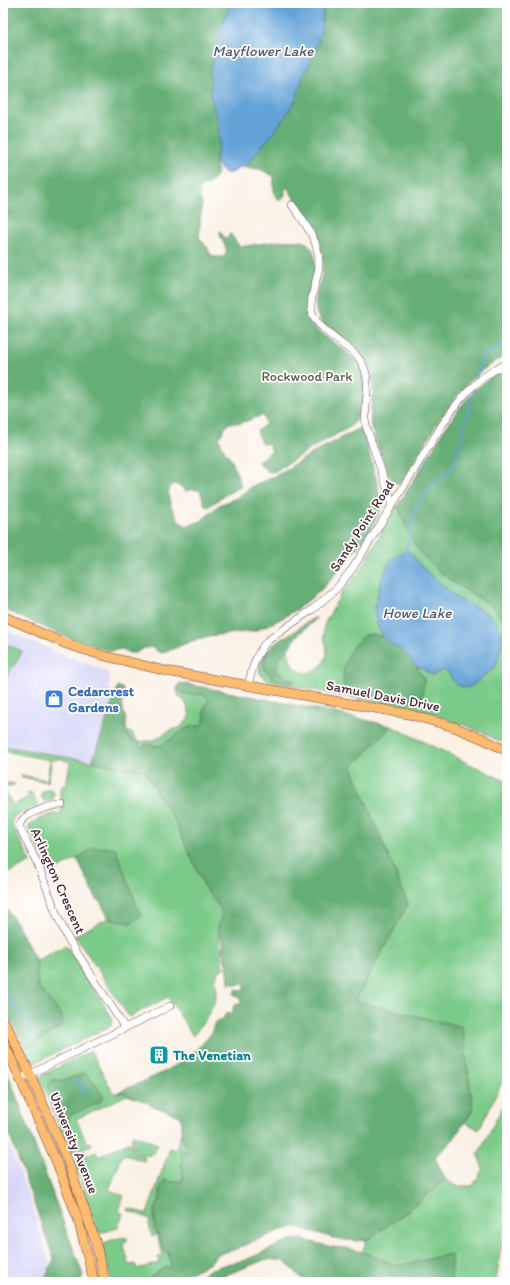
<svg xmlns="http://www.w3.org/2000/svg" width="510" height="1285" font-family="Itim,sans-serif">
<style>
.built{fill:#d8d7f8}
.green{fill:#7cca89;stroke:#63745a;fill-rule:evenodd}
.forest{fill:#65ae75;stroke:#586650}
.water{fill:#64a3d7;stroke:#576181}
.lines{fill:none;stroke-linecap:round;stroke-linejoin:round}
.stream{stroke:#64a3d7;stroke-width:2}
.minor-casing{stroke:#643e47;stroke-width:8}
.major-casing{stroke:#643e47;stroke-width:10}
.minor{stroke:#fff;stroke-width:7}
.major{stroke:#fdbc6f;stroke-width:9}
.labels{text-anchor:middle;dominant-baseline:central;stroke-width:3.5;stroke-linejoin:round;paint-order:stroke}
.park-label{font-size:14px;fill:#5c5b4c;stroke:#fff}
.street-label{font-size:14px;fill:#4a1f2b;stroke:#fff}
.shop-label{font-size:14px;font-weight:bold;fill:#366cbe;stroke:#fff;text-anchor:start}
.culture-label{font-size:14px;font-weight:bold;fill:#0d838f;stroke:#fff;text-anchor:start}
.water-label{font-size:15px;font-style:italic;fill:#565a78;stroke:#fff}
</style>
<rect width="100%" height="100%" fill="#fff"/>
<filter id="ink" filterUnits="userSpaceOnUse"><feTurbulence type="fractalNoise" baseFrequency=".025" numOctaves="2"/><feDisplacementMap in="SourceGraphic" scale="8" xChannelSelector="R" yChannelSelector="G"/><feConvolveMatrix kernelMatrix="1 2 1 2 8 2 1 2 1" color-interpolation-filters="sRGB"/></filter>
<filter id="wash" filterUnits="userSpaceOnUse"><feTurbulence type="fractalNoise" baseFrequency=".012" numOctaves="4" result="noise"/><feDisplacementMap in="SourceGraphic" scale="16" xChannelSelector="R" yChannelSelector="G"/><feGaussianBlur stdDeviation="0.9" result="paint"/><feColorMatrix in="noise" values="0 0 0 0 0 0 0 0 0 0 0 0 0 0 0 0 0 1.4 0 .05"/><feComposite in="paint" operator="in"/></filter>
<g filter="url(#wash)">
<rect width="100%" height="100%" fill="#faf0e3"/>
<path class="built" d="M3,629L66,656V657L68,658L69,657L104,670L109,674L110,681L109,689L116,692L92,762L3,746V694L7,676L20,656L21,651L3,643Z
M3,1129L30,1199L56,1282H3Z"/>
<path class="green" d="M398,505L405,523L439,572L458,585L491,605L503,618L507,626V745L477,730L430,713L272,682L265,679L260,673C258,664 263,654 270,648C259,663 263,671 277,681L293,679L285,678L282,674L277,671L278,659L288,650C290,659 291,670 302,672C308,674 315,671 320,667C335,651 320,641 324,625L341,594L362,568L377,540ZM410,552L421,566L458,599L487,613L496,623L502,634V641L496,666L472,686C466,688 455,686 452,679C447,669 446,667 435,674L429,673L420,667H416L424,679L422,699C395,703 370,696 344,689C347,672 349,637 371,634C374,634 380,636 383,637L375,615L377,596L384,572Z
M3,643L22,651L20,656L7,676L3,694Z
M177,689C184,698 199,690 207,697L208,702L204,708C203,716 207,719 201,726H193L185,729L161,746L145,745L142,747L133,739L129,738L126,731L132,733L138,742L154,740L171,730L179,728L186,722L190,715L185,701L178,696Z
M391,726L507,782V1072L479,1130L465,1122L473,1109L462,1027L355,1001L408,904L351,767Z
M3,746L145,771L163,803L173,817L206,890L220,908L222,913L218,929L220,940V945L222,949L221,956L223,966V969L218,971L215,982L217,990L214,1004L205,1020L193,1036L168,997L129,1017L75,935L109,918L130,923L94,847L77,859L49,873L44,857L28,827C36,819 50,813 61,813L62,799L60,797V787L61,786H66L70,762L58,758L57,760L52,759L48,782L26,778L23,779L20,775L47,780L50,760L3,751Z
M3,782L15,784L4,789L13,805L29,797L27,792H28L32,793L37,804V806L14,817L11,822L31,862L3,876Z
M51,789L54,793L53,799L45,802L41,796L42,792L45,790Z
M66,945L113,1019L111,1026L37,1062C30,1063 28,1054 25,1048L63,1026L62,1016L38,986L36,961Z
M91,1051L112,1091L114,1093H125L127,1095L76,1119L87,1143L91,1142L92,1145L71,1153L44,1089L43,1084H41L39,1077ZM79,1074L92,1081L102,1095L100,1102L71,1115L69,1119L60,1120L52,1103L54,1096L49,1091L57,1079C67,1083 68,1077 77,1077Z
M507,1098V1228L503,1233L496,1282H450L451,1254L398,1266L362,1252L367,1240L408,1211L445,1179L456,1186H473L483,1169L478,1155Z
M181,1133L184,1143L188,1146L186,1152L181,1151L183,1181L170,1182L160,1193C161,1200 158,1201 156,1207C152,1215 154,1225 156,1233L158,1234L164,1249L168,1253L172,1264L169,1267L163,1268L145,1282H112L102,1245C107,1241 121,1236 127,1238V1241L123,1242L129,1265L135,1264L137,1269L159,1263L158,1257L163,1256L157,1235L152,1237L149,1224L150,1219L127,1210L128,1208L147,1214L170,1148L176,1150Z
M133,1135L158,1144L154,1154L150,1153L149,1156L136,1152L131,1138Z
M128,1142L131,1143L134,1153L143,1156L145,1158L144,1161L123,1154L109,1190L124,1196L119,1210L123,1214L118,1228L100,1233L98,1230L74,1162L77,1159L96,1152L98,1157Z"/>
<path class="forest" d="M3,3H230L211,97L218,124L219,145L215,161L218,173L213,181L201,187L199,191V195L202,202L199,235L200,239L207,247L211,255L216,257H224C231,246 219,243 220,231L225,238H228L230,233L240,247C253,245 297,236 307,243C327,258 303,296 308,316C310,324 317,330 323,335C336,345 357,356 363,373C366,380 364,390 363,397C362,408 358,419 350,427L317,445L275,471L271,472L267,471L258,462L272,451L268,443L264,444L261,443L257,431L266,424L263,415L241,423H229L223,431L219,439L223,448L232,461L241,485L238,488L225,495L208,507L205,506C199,491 204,487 185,491L180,486L174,484C162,491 173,513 180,521C182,524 185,525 188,526L201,521L219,505L239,497L250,487L275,476L320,449L362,427L378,486L381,509L367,536L331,579L320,591L296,610L279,620L255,631L209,636L192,641L163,653L158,652L153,647L145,648L135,653H129L122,649L111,651L102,649L71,639L3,609Z
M324,3H507V355C498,360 489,365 481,371C448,399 429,437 408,473L403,480L397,484L392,480L388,474L371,428C368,409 377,389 370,370C366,358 357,347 346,340C336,332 321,327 317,314C311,297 324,280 323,263C322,241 313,225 301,207C296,201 291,194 287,187L285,188V195L281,200L277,199C273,193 273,184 274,177C272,175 262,170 259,169C253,168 250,170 245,166L274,132L296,99L304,74L315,53L321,31Z
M507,366V626C496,605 477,597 458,585C442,575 426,561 415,545C407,533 403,518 398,505C410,486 421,468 432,450C453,415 471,387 507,366Z
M314,618H316L315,620L297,636L293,641L289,648L278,659L277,671L282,674L285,678L294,679V682L291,684C279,682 262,677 265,661C265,656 267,651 271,647C278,640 288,635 296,630C302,626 308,621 314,618Z
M371,634L383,637L399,648L413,662L424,679L422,699C395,702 370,696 344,689C341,672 346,651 360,639C362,637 368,635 371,634Z
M182,683L331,712L391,726L352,767L408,904L355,1001L462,1027L473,1109L453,1140L435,1157L445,1179L408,1211L367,1240L355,1241L337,1239L297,1227L281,1230L233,1250L218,1254L209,1264L183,1276L167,1280L165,1282H145L161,1269L169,1267L171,1264L168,1253L164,1251L158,1234L154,1230L155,1209L160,1201V1189L165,1179L172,1183L175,1181H183L181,1151L182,1150L186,1152L188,1146L183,1141L181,1119L180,1116L150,1105L147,1102L127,1095L125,1093L118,1092C140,1083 171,1071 190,1055C196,1049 205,1042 210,1035C215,1028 210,1022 223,1020L224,1016L228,1012L233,1014V1007L236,1004L240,1005L241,998L234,994L236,989L243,991L245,987L244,984L235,985L232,983L229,984L228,971L223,953V942L222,939L219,938L218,928L222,913L220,908L206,890L173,817L163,803L145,771L92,762L118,686L123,689C125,694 122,696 122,701C121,707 125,714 126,720C127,726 125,732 129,738C134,740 137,745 142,747L148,744L156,746H161L185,729L193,726H201L205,719L204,708L208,702L207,697L201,694C193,696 182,695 177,689L179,684Z
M94,847L115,848L141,916L130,923L109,918L99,900H97L77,859Z
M3,905L16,922L36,961L38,986L62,1016L63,1026L25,1048L16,1029L3,1009Z
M3,1060L83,1275L81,1282H43L54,1259L11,1139L3,1124Z
M83,1072C92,1077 99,1089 103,1097L100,1102L71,1115L69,1119V1122L64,1125C61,1121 53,1108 52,1103C52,1100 54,1098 54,1096C49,1091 45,1088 50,1081L57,1079L62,1081L67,1080L71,1077H77Z
M301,1239L332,1247L347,1248L362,1252L398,1266L451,1254V1281L308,1282L304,1281L284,1261L267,1259L208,1282H190L211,1269L230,1263L243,1261L290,1240Z"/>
<path class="water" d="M230,3H324L321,31L315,53L304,74L296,99L288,112L274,132L245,166L240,167L232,173H226L221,170L215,161L219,145L218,124L211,97L210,71L220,32L229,7Z
M406,551L410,552L421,566L458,599L487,613L496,623L502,634V641L496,666L472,686L465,688L456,684L452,680L450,674L444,670L432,675L420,667H416C412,660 406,654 400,649C394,645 386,642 383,636C379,630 376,622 375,616C373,604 384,566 393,558C397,554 402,553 406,551Z"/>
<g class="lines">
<path class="stream" d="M476,380L483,356L507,343
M406,551L415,511L423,496L454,465L474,388
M3,989L33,1031
M74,1080L88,1093"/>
</g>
</g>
<g filter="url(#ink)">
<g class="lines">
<g class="minor-casing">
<path id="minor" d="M292,205C305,223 320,242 319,265C318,281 306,302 314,317C320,329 344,345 355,354C376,375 363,400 366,426L393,505
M248,686C252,669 255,655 267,641L313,609L337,588L353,568L442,425C460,397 477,378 507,363
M62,805C50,805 26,813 20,823V828L38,865L57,915L67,937L125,1028
M20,1079L170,1006"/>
</g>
<g class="major-casing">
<path id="major" d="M3,616L66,644L101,655L166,671L408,714L454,727L481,738L507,751
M3,1020L8,1028L30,1074L67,1159L95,1240L105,1282
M3,1040L57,1163L78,1219L94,1282"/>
</g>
<use href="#minor" class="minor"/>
<use href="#major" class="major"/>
</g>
</g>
<defs>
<g id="shop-square" transform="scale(1)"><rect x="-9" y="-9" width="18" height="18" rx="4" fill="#3f7fe0" stroke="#fff"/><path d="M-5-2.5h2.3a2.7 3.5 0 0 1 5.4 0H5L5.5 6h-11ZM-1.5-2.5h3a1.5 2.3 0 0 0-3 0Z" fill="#fff"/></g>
<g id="building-square" transform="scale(1)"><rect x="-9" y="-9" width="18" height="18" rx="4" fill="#0f9aa8" stroke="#fff"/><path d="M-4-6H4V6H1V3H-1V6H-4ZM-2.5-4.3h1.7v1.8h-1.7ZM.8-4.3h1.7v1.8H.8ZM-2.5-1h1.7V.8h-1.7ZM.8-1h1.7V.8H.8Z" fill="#fff"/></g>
</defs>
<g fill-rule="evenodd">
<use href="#shop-square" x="54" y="699"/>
<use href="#building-square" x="159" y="1055"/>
</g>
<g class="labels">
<g class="park-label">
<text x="307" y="376">Rockwood Park</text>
</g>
<g class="street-label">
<text transform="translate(362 526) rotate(-57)">Sandy Point Road</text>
<text transform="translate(383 696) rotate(11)">Samuel Davis Drive</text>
<text transform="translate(58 881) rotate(66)">Arlington Crescent</text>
<text transform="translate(74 1143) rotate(68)">University Avenue</text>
</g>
<g class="shop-label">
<text x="68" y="691">Cedarcrest<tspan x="68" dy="16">Gardens</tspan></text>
</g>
<g class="culture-label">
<text x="173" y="1055">The Venetian</text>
</g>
<g class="water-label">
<text x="263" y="51">Mayflower Lake</text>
<text x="417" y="613">Howe Lake</text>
</g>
</g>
<rect width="510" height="1285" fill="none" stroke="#fff" stroke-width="16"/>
</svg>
